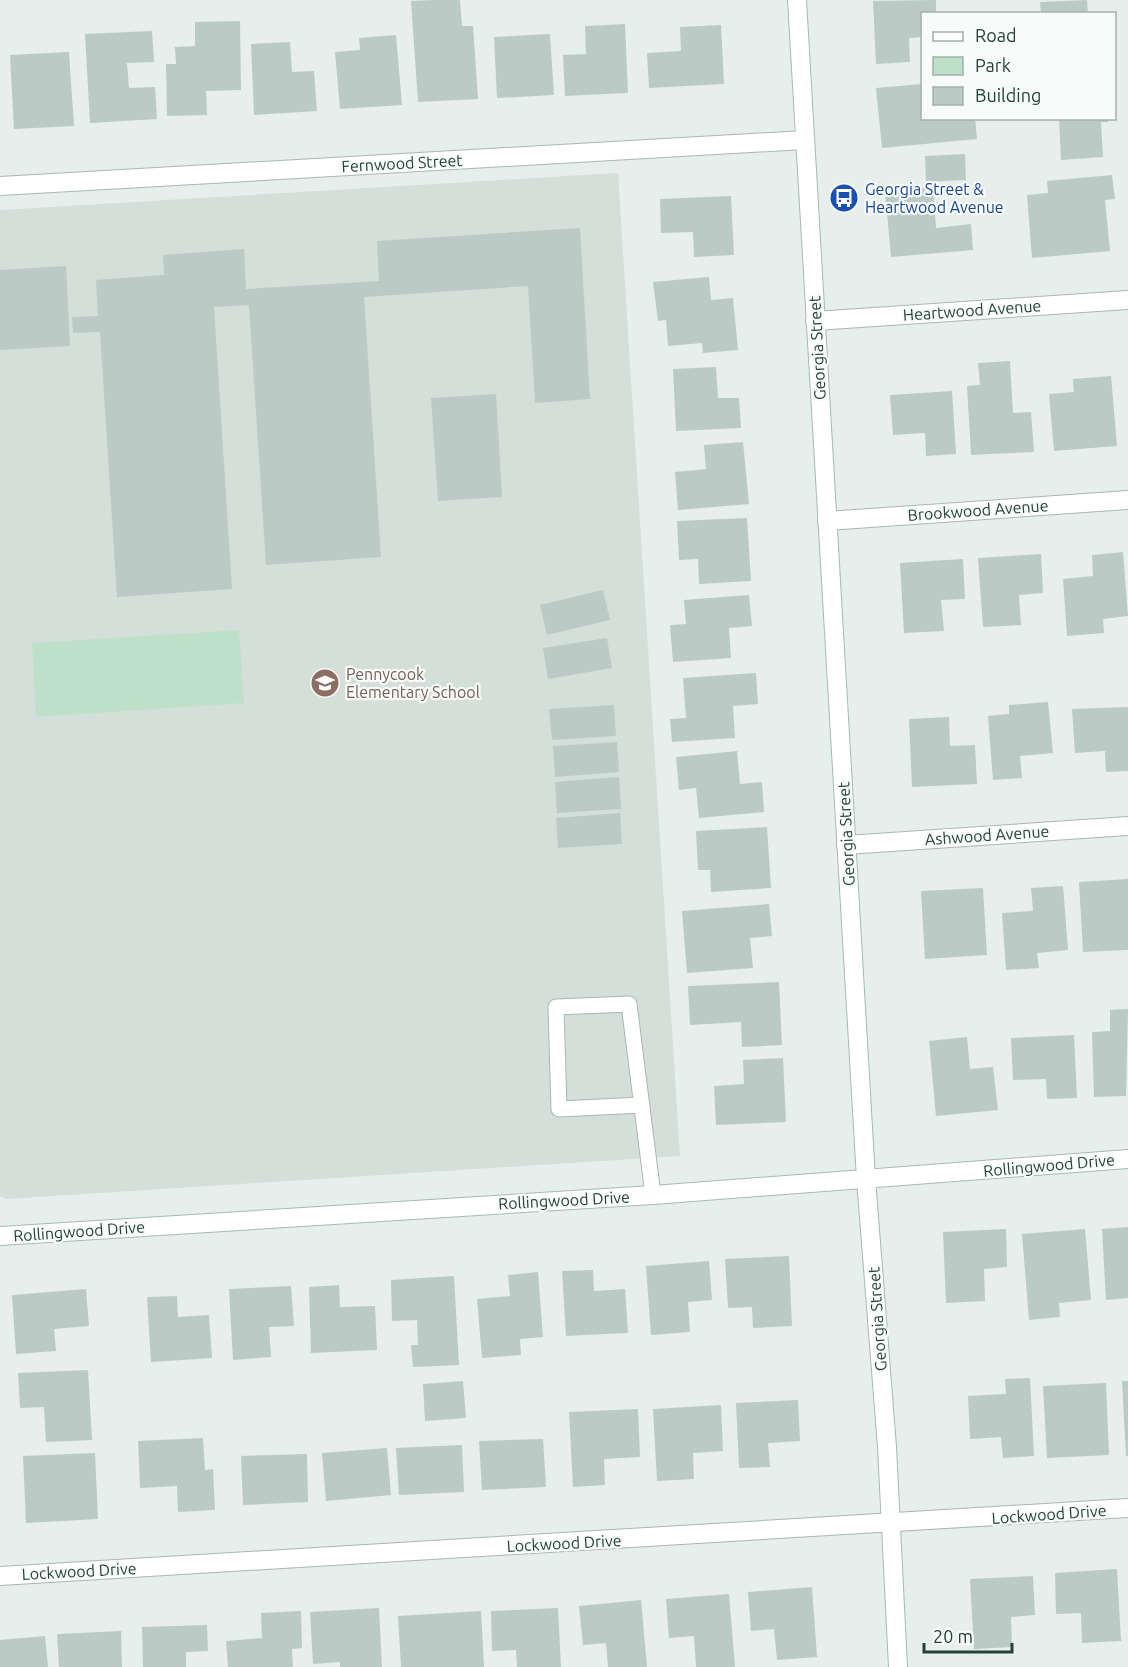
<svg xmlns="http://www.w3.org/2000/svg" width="1128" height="1667" font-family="Ubuntu,sans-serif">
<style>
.built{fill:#d4dfda}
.green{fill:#bfe0c8}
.building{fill:#bbcac4}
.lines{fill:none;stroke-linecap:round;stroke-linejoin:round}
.lane-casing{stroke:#a8b8b2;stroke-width:17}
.street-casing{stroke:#a8b8b2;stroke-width:20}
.secondary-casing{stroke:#a4bbb3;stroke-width:20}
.lane{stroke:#fff;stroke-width:15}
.street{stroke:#fff;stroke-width:18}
.secondary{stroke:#fff;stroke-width:18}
.labels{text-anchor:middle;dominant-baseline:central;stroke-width:4.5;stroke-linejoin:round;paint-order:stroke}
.street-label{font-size:16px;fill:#24423a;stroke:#f7fbf9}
.transit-label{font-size:16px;fill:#164399;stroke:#f7fbf9;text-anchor:start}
.education-label{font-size:16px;fill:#785e54;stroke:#f7fbf9;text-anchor:start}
</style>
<rect width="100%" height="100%" fill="#e6efeb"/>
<path class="built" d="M618,173L680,1156L6,1199L0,1196V210Z"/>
<path class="green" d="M239,630L244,703L36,717L32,643Z"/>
<path class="building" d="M433,0H460L462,26H473L478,99L418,102L411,1Z
M936,0V14H922V37L909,38L910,62L876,64L873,1Z
M1087,0L1088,14H1041L1040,2Z
M240,21L241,90L206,91L207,115L167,116L166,64H176L175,47L195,46V22Z
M625,24L628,93L565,96L563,55L586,54L585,26Z
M721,25L724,84L649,88L647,53L681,51L680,27Z
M152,31L154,62L127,63L129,88L155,87L157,119L90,123L85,34Z
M550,34L554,95L497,98L494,37Z
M396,35L402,105L340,109L335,52L360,50L359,38Z
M290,42L292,72L314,71L317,111L254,115L251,44Z
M69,52L74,126L14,129L10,55Z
M922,84V118H975L977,139L882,148L876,88Z
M1059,118H1108V122H1101L1103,157L1061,160Z
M965,154L966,180L926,182L925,156Z
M1112,175L1115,199L1105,200L1110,251L1032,258L1027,195L1048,193L1047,181Z
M933,187L936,228L971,224L973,250L891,257L885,191Z
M731,196L734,255L694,257L693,232L661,233L660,199Z
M580,228L590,399L535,403L528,286L364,297L381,557L266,565L249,305L214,307L232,589L117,597L100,332L73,333L72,317L98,316L96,280L164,275L163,255L244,249L246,289L379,281L377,241Z
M66,266L70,346L0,350V270Z
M709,277L711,300L733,298L738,350L703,353L702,343L668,346L666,320L658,321L653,282Z
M1010,361L1013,413L1031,412L1034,452L971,455L967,386L980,385L978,363Z
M716,367L718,398H739L741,428L676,431L673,369Z
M1111,376L1117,446L1054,451L1049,394L1074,392L1073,379Z
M952,391L956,454L926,456L925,433L893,435L890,395Z
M496,394L502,497L438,501L431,398Z
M743,442L749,504L678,510L675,472L706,469L704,445Z
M747,518L751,581L699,584L698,559L679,560L677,521Z
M1123,552L1128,616L1103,619L1104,633L1067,636L1063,579L1093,576L1092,555Z
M1041,554L1043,593L1019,595L1021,625L983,627L978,558Z
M963,559L965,599L941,600L944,631L904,633L900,563Z
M603,590L610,620L547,635L540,605Z
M749,595L752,626L729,628L731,658L673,662L670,625L686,624L684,600Z
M607,638L612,668L548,679L543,648Z
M756,673L758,704L733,706L735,738L672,742L670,719L686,718L683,678Z
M1048,702L1053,753L1020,756L1022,778L993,780L988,716L1009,714V705Z
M614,705L616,736L552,740L549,709Z
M1128,707V771L1106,772L1105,751L1075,753L1072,709Z
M949,717L950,746L975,745L977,784L912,787L909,719Z
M617,742L619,772L555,777L553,746Z
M737,751L740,784L762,782L764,812L699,818L696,788L679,790L676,757Z
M619,777L621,809L557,813L555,782Z
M620,813L622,844L558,848L556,818Z
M767,827L771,888L711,892L710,870H698L696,831Z
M1128,879V950L1083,952L1079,882Z
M1063,886L1068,950L1037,953L1039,968L1006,970L1002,913L1033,911L1031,888Z
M983,888L987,955L925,959L921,891Z
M769,904L772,936L750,938L753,968L687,973L682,911Z
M779,982L782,1045L742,1047L741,1022L690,1025L688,986Z
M1128,1009L1126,1096L1094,1097L1092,1032L1110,1031V1010Z
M1074,1035L1077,1098L1047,1099L1046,1079L1013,1080L1011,1038Z
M967,1037L970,1069L993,1067L998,1110L936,1116L929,1041Z
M783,1058L786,1122L716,1125L714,1086L744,1084L743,1060Z
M1128,1227V1298L1106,1300L1102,1229Z
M1006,1229L1007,1267L984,1269L985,1301L946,1303L943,1232Z
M1085,1229L1091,1300L1059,1303L1060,1317L1029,1320L1022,1234Z
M789,1256L792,1326L753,1328L752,1307L728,1308L725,1259Z
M709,1261L712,1300L688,1302L690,1332L651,1335L646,1266Z
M593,1270L594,1291L625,1289L628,1333L566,1336L562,1271Z
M538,1272L543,1337L520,1339L521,1355L482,1358L477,1299L510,1296L508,1275Z
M454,1276L459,1365L413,1367L411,1345H418L417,1320L392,1321L391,1280Z
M339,1285L340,1307L375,1306L377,1350L311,1353L309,1287Z
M291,1286L294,1326L269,1327L271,1357L233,1360L229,1289Z
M86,1289L89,1326L54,1329L56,1351L16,1354L12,1295Z
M177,1296L178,1317L209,1315L212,1358L151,1362L147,1297Z
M88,1370L92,1440L46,1442L44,1407L20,1408L18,1373Z
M1030,1378L1034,1456L1003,1458L1001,1437L970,1439L968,1396L1006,1394L1005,1379Z
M463,1381L466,1418L425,1421L423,1384Z
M1122,1381H1128V1456H1126Z
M1106,1383L1109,1455L1047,1458L1043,1386Z
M798,1400L800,1441L768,1443L770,1467L739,1468L736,1403Z
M721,1405L723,1451L693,1453L694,1479L657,1481L653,1409Z
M638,1409L640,1457L604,1459L605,1485L573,1487L569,1412Z
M203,1438L205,1470L213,1469L215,1510L178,1512L177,1486L140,1488L138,1441Z
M543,1439L546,1487L482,1490L479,1441Z
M462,1445L464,1492L399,1495L396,1448Z
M387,1448L391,1495L326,1501L322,1453Z
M95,1453L98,1519L26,1523L23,1456Z
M307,1454L308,1502L243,1505L241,1456Z
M1117,1569L1121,1641L1082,1643L1081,1613L1056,1614L1055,1573Z
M1033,1576L1035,1615L1011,1617L1012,1647L974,1649L970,1579Z
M812,1587L817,1657L777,1660L774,1629L751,1631L748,1592Z
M729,1594L735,1667H696L694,1636L669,1638L666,1599Z
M641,1600L647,1667H608L606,1643L583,1645L579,1606Z
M379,1608L382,1667H340V1662L313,1664L310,1612Z
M558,1608L561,1667H517L516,1650L492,1651L491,1611Z
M301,1611L302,1648L292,1649L293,1667H228L226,1641L262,1638L261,1613Z
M481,1611L484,1667H401L398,1616Z
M207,1625L208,1651L186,1652V1667H143L142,1627Z
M121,1631L122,1667H59L57,1634Z
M45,1636L48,1667H0V1640Z"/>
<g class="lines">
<g class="lane-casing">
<path id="lane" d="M642,1105L559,1109L556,1007L629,1004L653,1195"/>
</g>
<g class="street-casing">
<path id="street" d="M0,186L805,140
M815,321L1128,300
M827,521L1128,500
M846,845L1128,826
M0,1576L1128,1508"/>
</g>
<g class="secondary-casing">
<path id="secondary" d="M797,0L866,1179L887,1447L898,1667
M0,1236L653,1195L1128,1159"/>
</g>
<use href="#lane" class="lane"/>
<use href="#street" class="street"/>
<use href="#secondary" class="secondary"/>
</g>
<defs>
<g id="bus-disc" transform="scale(1.5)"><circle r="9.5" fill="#1a4fb4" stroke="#f7fbf9"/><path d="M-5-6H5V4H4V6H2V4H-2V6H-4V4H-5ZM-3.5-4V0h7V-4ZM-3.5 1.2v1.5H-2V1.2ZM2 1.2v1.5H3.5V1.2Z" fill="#fff"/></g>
<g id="school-disc" transform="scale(1.5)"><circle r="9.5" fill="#8d6e63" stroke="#f7fbf9"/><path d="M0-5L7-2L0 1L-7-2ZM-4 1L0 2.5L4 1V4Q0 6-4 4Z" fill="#fff"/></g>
</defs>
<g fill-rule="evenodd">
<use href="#bus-disc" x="844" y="198"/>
<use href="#school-disc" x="325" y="683"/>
</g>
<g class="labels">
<g class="street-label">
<text transform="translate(402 163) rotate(-3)">Fernwood Street</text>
<text transform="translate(972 310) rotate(-4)">Heartwood Avenue</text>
<text transform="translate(817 348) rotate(-93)">Georgia Street</text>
<text transform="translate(978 510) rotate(-4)">Brookwood Avenue</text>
<text transform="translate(846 834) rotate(-93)">Georgia Street</text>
<text transform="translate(987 835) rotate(-4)">Ashwood Avenue</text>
<text transform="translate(1049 1165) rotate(-5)">Rollingwood Drive</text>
<text transform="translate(564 1200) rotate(-3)">Rollingwood Drive</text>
<text transform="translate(79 1231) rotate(-4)">Rollingwood Drive</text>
<text transform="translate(877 1319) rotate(-94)">Georgia Street</text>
<text transform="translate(1049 1514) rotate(-4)">Lockwood Drive</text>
<text transform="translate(564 1543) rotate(-3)">Lockwood Drive</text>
<text transform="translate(79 1571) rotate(-3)">Lockwood Drive</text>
</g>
<g class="transit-label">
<text x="865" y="189">Georgia Street &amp;<tspan x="865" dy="18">Heartwood Avenue</tspan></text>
</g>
<g class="education-label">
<text x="346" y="674">Pennycook<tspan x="346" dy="18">Elementary School</tspan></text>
</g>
</g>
<rect x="921" y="12" width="195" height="108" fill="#f7fbf9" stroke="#a3b1ad" stroke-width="1.5"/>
<rect x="933" y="32" width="30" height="9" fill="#ffffff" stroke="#a3b1ad" stroke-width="1.5"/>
<text x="975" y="42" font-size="18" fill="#24423a">Road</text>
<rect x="933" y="57" width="30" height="18" fill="#bfe0c8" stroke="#a3b1ad" stroke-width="1.5"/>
<text x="975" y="72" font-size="18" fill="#24423a">Park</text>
<rect x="933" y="87" width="30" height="18" fill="#bbcac4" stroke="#a3b1ad" stroke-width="1.5"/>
<text x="975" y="102" font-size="18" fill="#24423a">Building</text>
<path d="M924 1643v9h88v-9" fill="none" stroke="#24423a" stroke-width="3"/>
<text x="933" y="1643" font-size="18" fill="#24423a" stroke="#f7fbf9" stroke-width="4.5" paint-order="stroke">20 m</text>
</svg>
